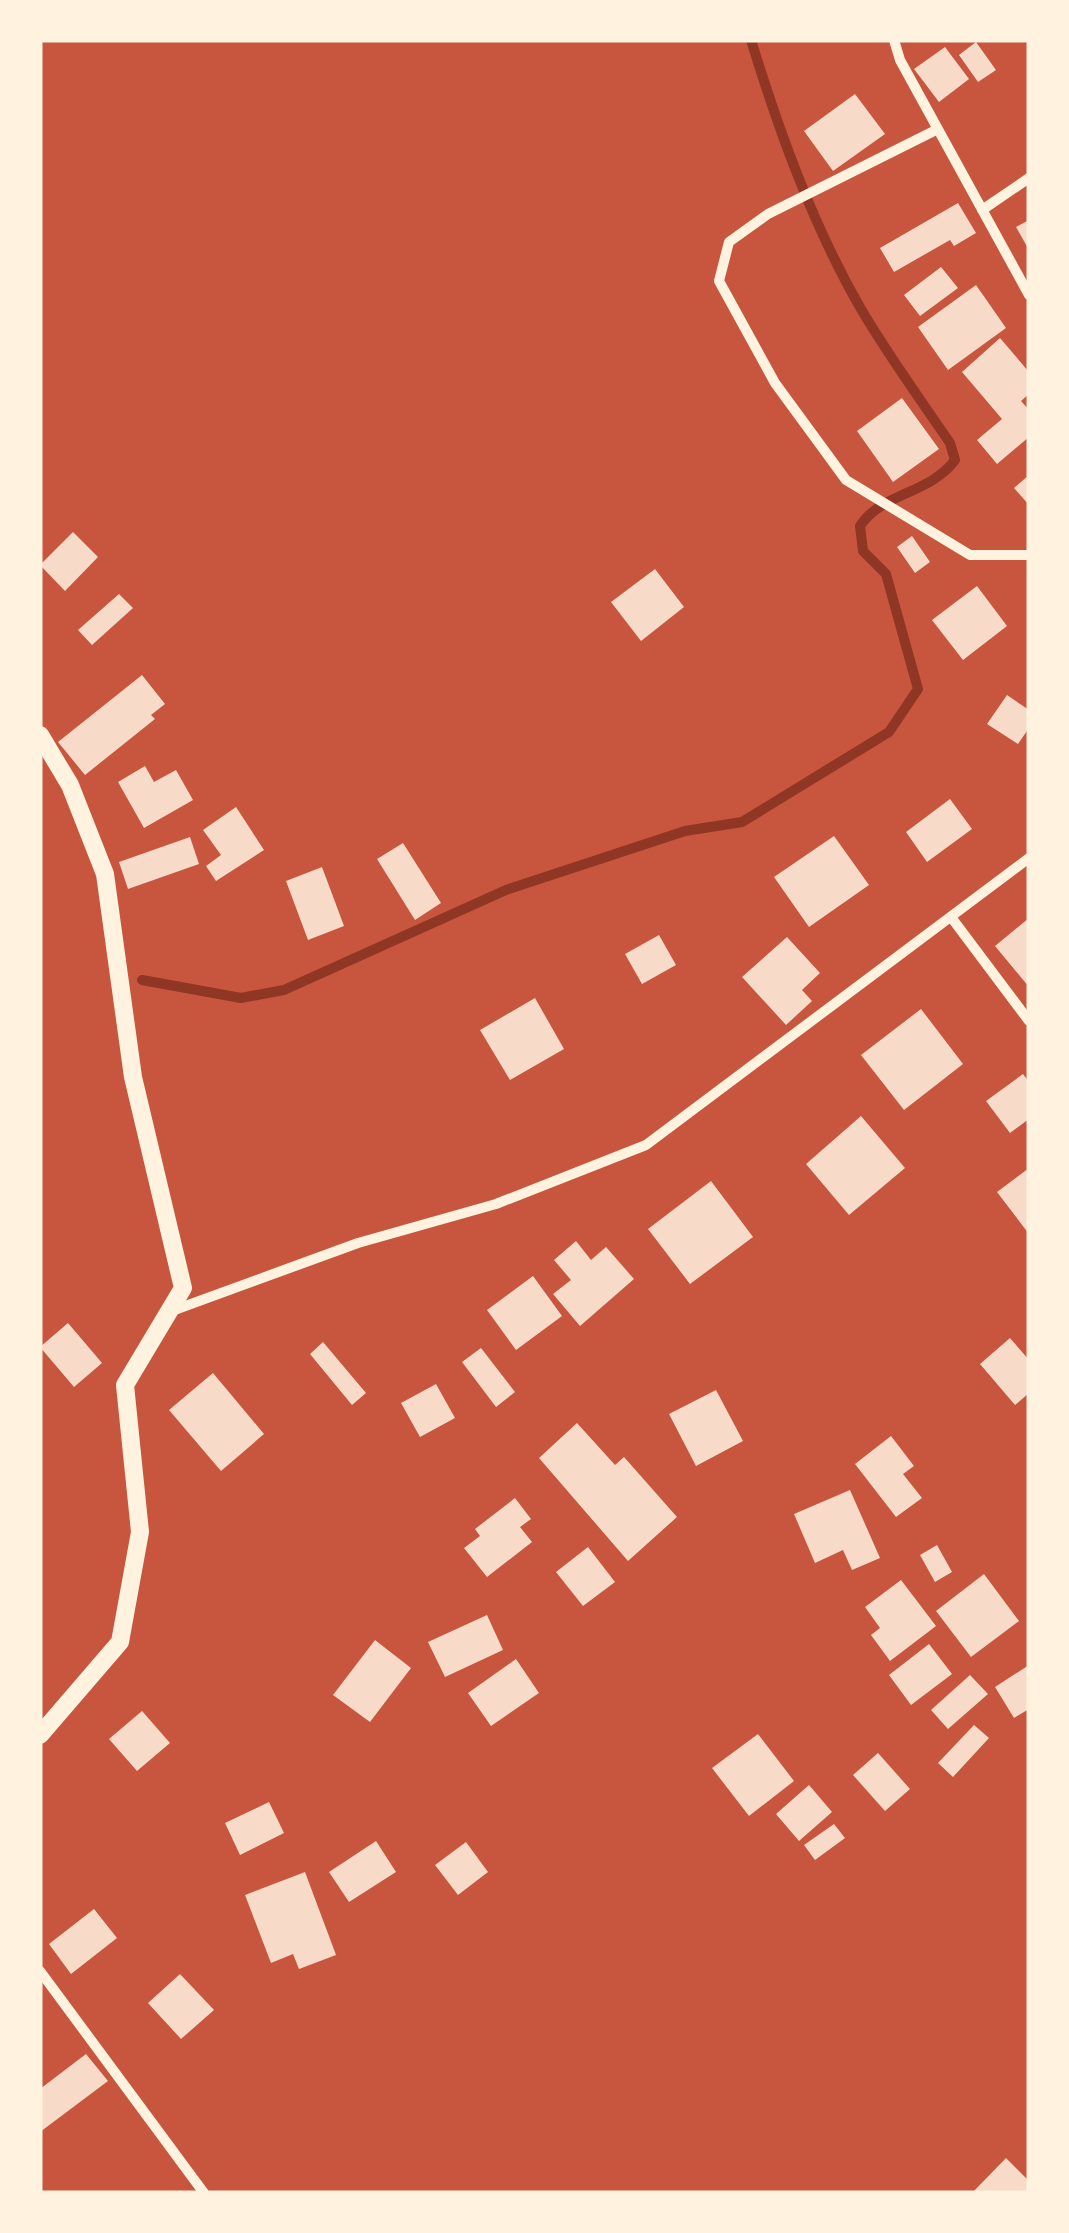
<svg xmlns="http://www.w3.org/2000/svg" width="1069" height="2233" font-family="Literata,serif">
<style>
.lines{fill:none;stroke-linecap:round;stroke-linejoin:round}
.stream{stroke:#8f3625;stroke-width:10}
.building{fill:#f7dbc8}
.minor{stroke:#fff3e0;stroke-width:10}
.tertiary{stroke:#fff3e0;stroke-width:18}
</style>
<rect width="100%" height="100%" fill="#c8553d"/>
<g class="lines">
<path class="stream" d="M142,980L241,998L284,990L506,890L685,831L742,822L889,732L918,689L886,574L863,551L860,526C881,493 930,494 955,460L950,443C920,399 888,355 861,309C813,226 779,131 751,40"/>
</g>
<path class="building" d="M976,42L996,70L978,82L959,55Z
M945,47L969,79L939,102L914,69Z
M855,94L885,134L833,171L804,131Z
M958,203L976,233L954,246L950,240L894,272L880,248Z
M1029,220V250L1016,227Z
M941,267L958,288L920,316L904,295Z
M976,285L1006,328L948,370L918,327Z
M1000,338L1029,372V394L1021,401L1029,410V437L997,464L977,440L1002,419L962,372Z
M902,398L939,449L893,482L857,431Z
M1029,475V505L1014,488Z
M73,532L98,557L65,591L40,565Z
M912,536L930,562L915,573L897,547Z
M655,569L684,607L641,641L611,602Z
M977,586L1007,626L963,660L932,620Z
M119,594L133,608L92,645L78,630Z
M142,675L165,704L151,715L155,719L85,775L58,742Z
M1007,695L1029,710V728L1018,744L987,724Z
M145,766L154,782L176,770L193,800L144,828L118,782Z
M950,799L972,829L927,862L906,832Z
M236,807L264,850L216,881L206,866L221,855L203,830Z
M834,836L869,885L809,927L774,877Z
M190,837L199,864L128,889L119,862Z
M403,843L441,903L415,920L377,859Z
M322,867L344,926L308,940L286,881Z
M1029,918V987L995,946Z
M659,935L676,965L642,984L625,954Z
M787,937L820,973L802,990L812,1001L786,1025L742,977Z
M535,998L564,1049L510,1080L480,1030Z
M921,1009L963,1064L904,1110L861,1055Z
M1023,1074L1029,1082V1119L1010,1133L986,1101Z
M861,1116L905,1168L849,1215L806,1164Z
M1029,1168V1234L997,1192Z
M711,1181L753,1237L690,1284L648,1229Z
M576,1241L591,1260L606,1247L634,1279L580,1326L553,1294L571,1280L554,1260Z
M533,1276L562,1316L516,1350L487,1310Z
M68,1323L102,1363L74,1387L40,1347Z
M1010,1338L1029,1360V1393L1015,1405L980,1364Z
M323,1342L366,1393L352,1405L310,1354Z
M481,1348L515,1392L496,1407L462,1362Z
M213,1373L264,1434L221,1471L169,1410Z
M436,1384L455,1418L420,1437L401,1403Z
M716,1390L743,1441L696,1466L669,1414Z
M577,1423L615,1465L624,1457L677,1517L628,1561L539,1458Z
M891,1436L914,1466L903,1474L922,1498L896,1517L855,1464Z
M850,1490L880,1558L852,1570L843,1550L815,1563L794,1514Z
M515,1498L531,1519L520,1527L532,1542L487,1577L464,1548L480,1536L475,1529Z
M937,1545L952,1572L935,1582L920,1555Z
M588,1547L615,1582L583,1606L556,1572Z
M984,1574L1019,1621L971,1657L936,1611Z
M901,1580L936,1626L890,1661L871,1635L880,1628L865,1607Z
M487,1615L503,1650L445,1677L428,1642Z
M375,1640L411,1668L370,1722L333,1695Z
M929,1644L952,1674L911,1705L889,1675Z
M516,1659L539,1693L491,1726L468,1693Z
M1029,1665V1709L1014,1718L995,1687Z
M970,1675L988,1694L948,1729L931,1710Z
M142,1711L170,1743L137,1771L109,1739Z
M974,1725L989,1738L953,1777L938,1763Z
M758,1734L794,1781L749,1816L712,1768Z
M878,1753L910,1789L885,1811L853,1775Z
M809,1785L832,1812L799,1841L776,1814Z
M269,1802L284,1833L240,1855L225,1823Z
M834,1824L845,1838L815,1860L804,1845Z
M376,1841L396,1872L349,1902L329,1872Z
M466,1842L488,1872L458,1895L435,1865Z
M305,1872L336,1955L299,1969L293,1954L271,1963L245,1895Z
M94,1909L117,1938L71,1974L49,1944Z
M180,1974L214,2010L181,2039L148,2003Z
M86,2054L108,2081L40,2132V2089Z
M1006,2158L1029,2181V2193H972Z"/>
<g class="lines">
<path class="minor" d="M894,40L900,60L1029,295
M938,129L768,214L729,242L719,281L775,383L846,480L970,555H1029
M982,210L1029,178
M951,917L1029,1021
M169,1312L358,1243L496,1204L646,1145L1029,858
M40,1971L204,2193"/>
<path class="tertiary" d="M40,735L70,785L105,874L133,1077L183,1288L125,1385L140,1532L120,1642L40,1735"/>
</g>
<rect width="1069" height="2233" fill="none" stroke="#fff3e0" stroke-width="85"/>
</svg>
